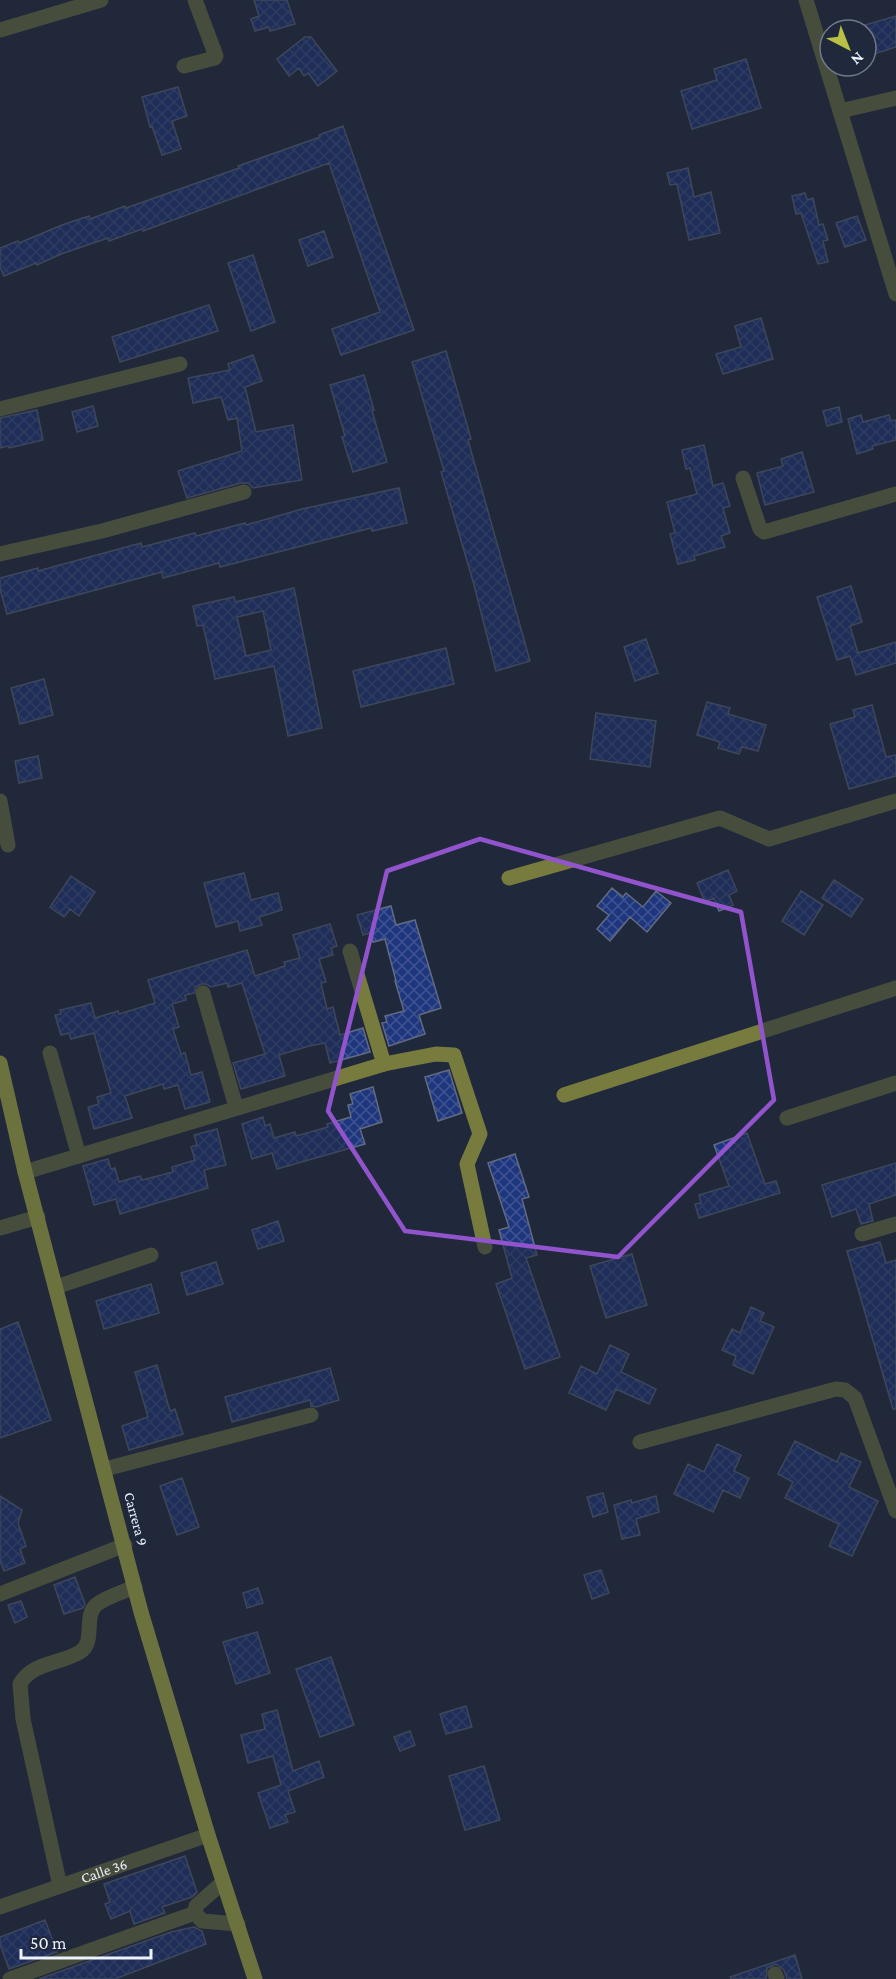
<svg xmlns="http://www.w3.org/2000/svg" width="896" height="1979" font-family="'Crimson Pro',serif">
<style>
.building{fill:url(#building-cross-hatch);stroke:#616b81;stroke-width:1.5;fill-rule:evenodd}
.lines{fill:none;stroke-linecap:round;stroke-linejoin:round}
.minor{stroke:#777b3e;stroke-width:15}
.major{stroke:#c7cd42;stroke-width:15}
.marked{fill:none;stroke:#9254cc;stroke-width:4.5;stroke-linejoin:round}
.labels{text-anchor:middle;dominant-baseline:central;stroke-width:4.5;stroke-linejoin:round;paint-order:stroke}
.street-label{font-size:15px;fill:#ecf2fe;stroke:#20283b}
</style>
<defs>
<pattern id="building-cross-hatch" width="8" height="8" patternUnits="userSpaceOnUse" patternTransform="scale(1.5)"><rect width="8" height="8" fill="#1e367d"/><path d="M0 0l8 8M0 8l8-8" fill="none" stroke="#3f5490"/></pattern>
</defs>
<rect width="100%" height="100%" fill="#20283b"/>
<path class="building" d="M254,0H287L295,24L270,31L269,27L255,31L251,19L259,16Z
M896,16V47L874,54L865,25Z
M305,37H311L337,71L318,86L308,73L304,76L299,68L289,76L277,59Z
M746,59L761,108L692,129L681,91L717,80L714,69Z
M178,87L187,116L172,121L181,149L162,155L152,126L150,127L142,97Z
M343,126L414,330L341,355L332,329L380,312L329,163L143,231L142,229L109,241L108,238L61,254L37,265L36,263L4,276L0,267V248L18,241L19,243L62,225L89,216L90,219L125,206L126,208L239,168L238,166L320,137L319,135Z
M688,168L694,197L711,192L720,233L689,240L677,184L670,185L667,173Z
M805,193L807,200L813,198L819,225L823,224L828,240L823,241L828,262L818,264L801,213L796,214L792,196Z
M857,216L866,240L845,247L836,223Z
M324,231L333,257L308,266L299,240Z
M253,255L275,322L251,331L228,263Z
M209,305L218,331L120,362L112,337Z
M761,318L773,359L723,374L716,354L741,347L735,326Z
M446,351L471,439L468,440L530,661L496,671L474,585L441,472L444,471L412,362Z
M253,355L262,381L245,387L256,432L293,425L302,480L253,488L248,483H241L187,498L178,471L242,451L237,418L228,420L221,397L193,403L188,378L230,370L228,364Z
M364,375L374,410L372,411L387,462L353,472L342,437L345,436L330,385Z
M93,406L98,426L77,432L72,412Z
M839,407L842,422L827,426L823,411Z
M37,410L43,440L9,448L8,446L0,448V418Z
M861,415L863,422L889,415L891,421L896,420V440L872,446L873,449L857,454L848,419Z
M704,445L713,486L723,483L730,506L723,508L730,533L721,536L725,547L694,556L695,560L678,564L670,534L675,533L667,502L697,494L690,468L686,469L682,450Z
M802,452L814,492L765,505L757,473L783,466L781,459Z
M399,488L407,523L372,531L371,528L220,567L219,563L163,578L162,572L7,614L0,589V578L38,568V571L141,543L142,547L195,533L196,536L245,523L246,525L302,509Z
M851,586L862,622L850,626L858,653L896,642V663L856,675L850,656L837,660L817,597Z
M294,588L322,728L288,736L274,666L215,679L203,625L197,626L193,606L234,597L235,602ZM263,611L271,650L246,656L237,617Z
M646,639L658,673L635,681L624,647Z
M446,648L454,684L361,707L353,671Z
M44,679L53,715L20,724L11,688Z
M707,702L730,708L728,714L766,725L758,751L742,747L739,754L718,748L720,742L697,735Z
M872,705L886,757L896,755V776L849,789L830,724L855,717L853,710Z
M596,713L656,721L650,767L590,759Z
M38,756L42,778L19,783L15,761Z
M728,870L737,891L729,895L733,905L719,911L714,898L705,902L697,883Z
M244,873L251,900L278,893L282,910L259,917L262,925L240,931L238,921L216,927L204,883Z
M71,876L95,892L79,916L70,909L64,917L50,907Z
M834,880L863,899L851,917L822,898Z
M612,888L623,897L626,893L643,907L656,891L671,903L647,932L630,917L610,941L597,929L609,915L597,906Z
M801,891L823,905L804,935L782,921Z
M391,906L396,925L415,920L441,1008L419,1015L425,1034L389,1046L382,1023L387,1022L385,1016L404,1011L395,981H396L385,939L373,942L370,933L363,935L357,915Z
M330,924L337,946L331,948L333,955L319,959L326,982L321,983L327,1009L333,1007L340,1035L363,1028L370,1052L330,1063L325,1043L309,1046L279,1055L285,1076L241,1089L233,1063L265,1054L242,983L228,987L227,983L211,987L206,984H201L196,987L194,993L185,995L186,1000L172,1004L179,1027L173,1029L181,1054L185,1053L191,1075L202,1072L210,1102L185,1109L178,1085L164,1089L163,1084L125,1096L132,1118L94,1129L88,1107L99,1104L97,1097L111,1093L94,1033L71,1039L69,1033L61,1035L55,1015L61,1014L60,1010L91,1003L95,1018L118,1011L119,1014L155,1003L148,980L247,950L255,976L285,966L284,962L300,958L293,935Z
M449,1070L462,1113L438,1121L425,1077Z
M373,1087L382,1122L360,1129L365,1144L277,1169L272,1153L252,1159L242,1124L263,1117L265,1126L270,1124L274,1138L295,1132L296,1136L328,1127L327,1124L351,1117L348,1105L353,1104L350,1094Z
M217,1129L226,1165L204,1170L208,1188L120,1214L116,1199L94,1205L83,1166L108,1159L111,1169L115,1168L119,1182L140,1176L142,1180L173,1172L172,1167L195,1160L191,1147L197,1145L194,1135Z
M747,1133L765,1184L776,1181L780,1193L699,1218L695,1204L701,1203L699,1195L729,1186L714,1145Z
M515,1154L529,1197L522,1199L537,1255L526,1258L560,1357L525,1369L496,1284L512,1278L499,1230L509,1227L488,1163Z
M896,1163V1195L869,1204L873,1221L861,1224L856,1209L832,1217L822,1185Z
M278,1221L284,1241L258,1249L252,1230Z
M880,1242L886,1263L896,1260V1409H893L847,1251Z
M632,1254L647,1305L606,1318L590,1266Z
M216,1262L223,1284L187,1295L181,1273Z
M151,1284L159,1313L104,1329L96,1301Z
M751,1307L764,1313L760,1321L774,1327L753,1374L733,1365L736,1356L722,1350L732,1329L740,1333Z
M18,1322L51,1420L0,1438V1329Z
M610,1345L629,1354L621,1372L656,1389L649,1404L616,1389L606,1410L569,1393L581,1366L597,1374Z
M157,1365L170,1411L175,1409L183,1434L129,1450L122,1426L148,1417L135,1372Z
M330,1368L339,1400L316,1407L311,1406L310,1400L232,1422L225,1397Z
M795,1441L837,1462L841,1453L861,1462L849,1487L878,1501L852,1556L829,1546L839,1524L785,1498L793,1482L778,1474Z
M717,1444L741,1455L734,1471L749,1478L740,1498L723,1490L713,1512L674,1494L688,1464L704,1472Z
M182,1478L199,1527L177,1535L160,1486Z
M603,1493L608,1512L593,1517L587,1497Z
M0,1496L22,1510L18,1523L26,1546L20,1549L25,1563L4,1571L0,1561Z
M656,1496L659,1512L636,1519L640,1535L622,1539L614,1505L631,1500L632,1503Z
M601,1570L609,1593L592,1599L584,1575Z
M75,1577L85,1604L83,1608L64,1614L54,1585Z
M258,1588L263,1603L247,1608L243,1593Z
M21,1601L27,1617L15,1623L8,1605Z
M257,1632L270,1673L236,1684L223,1642Z
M331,1657L354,1725L320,1737L296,1669Z
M466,1706L472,1727L446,1734L440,1714Z
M277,1710L293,1771L319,1761L324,1777L288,1791L295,1812L285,1815L288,1822L270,1828L258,1793L281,1785L273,1756L248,1763L241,1735L265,1729L262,1714Z
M410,1731L415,1745L400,1751L394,1737Z
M484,1766L500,1820L465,1830L449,1776Z
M185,1856L197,1892L192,1897L162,1907L165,1913L134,1924L130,1911L111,1919L105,1904L110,1902L104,1884Z
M45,1920L57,1952L9,1969L0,1944V1937Z
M194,1927L202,1931L206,1944L115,1979H39L171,1932Z
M795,1955L802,1979H787L784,1970L776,1964L767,1968L766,1979H731L730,1977Z"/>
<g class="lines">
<g class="minor">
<path d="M806,0L896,294"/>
<path d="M0,30L101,0"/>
<path d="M184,66L215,58L216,56L195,0"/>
<path d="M840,111L896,98"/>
<path d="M0,409L180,364"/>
<path d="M743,478L760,529L764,532L896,494"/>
<path d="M0,554L102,531L244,492"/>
<path d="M0,801L8,845"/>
<path d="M509,878L720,818L769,839L896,801"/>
<path d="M350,951L384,1064"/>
<path d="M203,993L236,1107"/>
<path d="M50,1053L79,1156"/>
<path d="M564,1095L896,988"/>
<path d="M787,1118L896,1083"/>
<path d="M25,1172L384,1064L436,1054L454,1055L480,1134L467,1164L485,1247"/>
<path d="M0,1228L38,1217"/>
<path d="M862,1234L896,1224"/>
<path d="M56,1287L151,1255"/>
<path d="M640,1442L836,1389L845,1390L855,1398L896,1511"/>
<path d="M105,1469L311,1415"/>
<path d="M0,1594L125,1545"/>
<path d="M60,1886L23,1719L20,1684C32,1662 61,1664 80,1652C96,1642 83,1617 96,1605C106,1597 123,1592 135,1587"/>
<path id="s1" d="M0,1907L208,1835"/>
<path d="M195,1913L202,1921L238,1924"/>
<path d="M195,1913L196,1906L223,1882"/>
<path d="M775,1974L777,1979"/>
<path d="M10,1979L195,1913"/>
</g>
<path class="major" d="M0,1063L25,1172L141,1612L208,1835L255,1979"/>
</g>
<path d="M0 0H896V1979H0ZM480,839L741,912L774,1100L618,1257L405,1231L328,1111L387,871Z" fill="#20283b" fill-opacity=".55" fill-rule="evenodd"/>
<path class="marked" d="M480,839L741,912L774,1100L618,1257L405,1231L328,1111L387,871Z"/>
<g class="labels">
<g class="street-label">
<text transform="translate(136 1519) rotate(75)">Carrera 9</text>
<text stroke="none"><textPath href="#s1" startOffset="110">Calle 36</textPath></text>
</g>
</g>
<g transform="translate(848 48) rotate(138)"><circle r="28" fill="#20283b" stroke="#727989" stroke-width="1.5"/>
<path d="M0-4.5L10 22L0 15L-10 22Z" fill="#bac045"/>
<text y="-9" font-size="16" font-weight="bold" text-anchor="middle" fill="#ecf2fe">N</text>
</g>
<path d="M21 1949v9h130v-9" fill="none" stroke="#ecf2fe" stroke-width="3"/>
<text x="30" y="1949" font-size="18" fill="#ecf2fe" stroke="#20283b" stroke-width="4.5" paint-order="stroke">50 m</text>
</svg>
